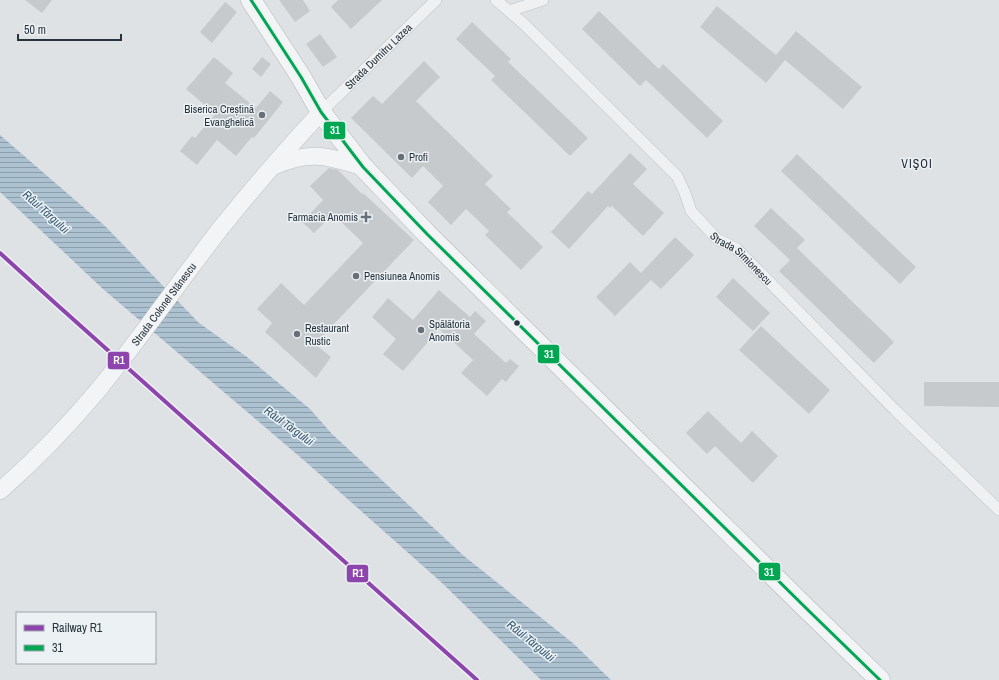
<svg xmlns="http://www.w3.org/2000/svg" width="999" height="680" font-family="'Archivo Narrow',sans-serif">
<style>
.water{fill:url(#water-rules)}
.building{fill:#c7cacd}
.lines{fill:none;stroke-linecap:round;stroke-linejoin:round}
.street-casing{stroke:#bdc0c3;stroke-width:12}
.primary-casing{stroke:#bbbfc2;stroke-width:18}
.highway-casing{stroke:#b1b5b9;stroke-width:21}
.street{stroke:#eef0f1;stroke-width:11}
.primary{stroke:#f3f4f5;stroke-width:17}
.highway{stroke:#f3f4f5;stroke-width:20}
.bus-1-casing{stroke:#ecf1f4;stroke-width:6}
.bus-1{stroke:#00a651;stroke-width:3}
.rail-1-casing{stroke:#ecf1f4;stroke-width:7}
.rail-1{stroke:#8e44ad;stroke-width:4}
.poi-dot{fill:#677078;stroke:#ecf1f4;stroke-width:1.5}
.bus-dot{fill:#26323d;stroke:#ecf1f4;stroke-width:1.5}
.labels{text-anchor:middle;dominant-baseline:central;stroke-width:3;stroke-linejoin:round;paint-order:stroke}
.street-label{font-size:11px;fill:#26323d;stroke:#ecf1f4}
.poi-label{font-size:11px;fill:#26323d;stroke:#ecf1f4;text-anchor:start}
.neighbourhood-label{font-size:12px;letter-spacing:1px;fill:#19232d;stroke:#ecf1f4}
.water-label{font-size:12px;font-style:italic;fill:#315670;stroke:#ecf1f4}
.line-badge{stroke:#ecf1f4;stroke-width:1.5}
.badge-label{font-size:11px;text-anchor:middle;font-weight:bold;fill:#fff}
</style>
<defs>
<pattern id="water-rules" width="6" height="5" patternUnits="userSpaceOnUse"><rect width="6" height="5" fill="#adc2d0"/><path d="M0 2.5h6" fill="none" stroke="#8d9eaa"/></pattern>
</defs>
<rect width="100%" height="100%" fill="#dfe2e5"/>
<path class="water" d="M0,135L105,226L199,323L247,357L310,409L332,434L464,556L574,644L611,680H541L441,582L307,463L103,289L0,192Z"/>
<path class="building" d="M25,0H52L42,13Z
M279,0H303L310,11L295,22Z
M338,0H382L351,29L331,7Z
M225,2L237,12L212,43L200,32Z
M717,6L776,55L796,31L862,87L843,109L785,60L766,83L700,27Z
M599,11L659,69L663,64L723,121L707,138L646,80L640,86L582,29Z
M472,22L511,59L508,62L588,138L570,156L491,80L495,76L456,39Z
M320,34L337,57L323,67L306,44Z
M214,57L233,73L225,83L256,108L270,91L283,102L254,138L252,137L236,156L217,140L197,165L180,151L192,136L195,138L215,114L186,89Z
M262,57L271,64L261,77L252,69Z
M424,61L440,77L416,101L493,176L485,184L511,209L507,212L543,247L521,270L485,235L489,231L466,209L451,225L428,202L443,186L423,166L412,178L351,118L373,96L382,104Z
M630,153L647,169L633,184L664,213L643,236L612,206L610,208L608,206L569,249L551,232L588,191L592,194Z
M797,154L916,267L900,284L781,171Z
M329,168L338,170L362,194L363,193L414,240L315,344L331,357L316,378L265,332L272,323L257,309L281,283L304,305L363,243L333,214L314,233L302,222L323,200L310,186Z
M771,208L805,240L797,248L894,342L874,363L779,271L790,260L754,226Z
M675,237L694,255L661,289L651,280L615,316L596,297L630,262L641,273Z
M733,278L770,313L753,331L716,297Z
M439,290L470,317L475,311L486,321L474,334L506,363L510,359L519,366L506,382L502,379L487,396L461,373L473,360L439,329L403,371L383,354L396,339L372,317L388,298L413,320Z
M761,326L830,390L809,414L739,350Z
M924,382H999V407L924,406Z
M708,411L741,443L752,431L778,456L753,483L715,446L707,454L686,433Z"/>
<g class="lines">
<g class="street-casing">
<g id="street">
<path id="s1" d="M496,0L525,25L677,176L685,193L691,211L717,239L737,249L895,410L999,510"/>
<path d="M509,11L543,0"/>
<path id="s2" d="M321,112L436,0"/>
</g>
</g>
<g class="primary-casing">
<g id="primary">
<path d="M274,166C310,150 327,156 363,167"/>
<path id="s3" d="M0,491C35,460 69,425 99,389C141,337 179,282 220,229C252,189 286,150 321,112"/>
</g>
</g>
<g class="highway-casing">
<path id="highway" d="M251,0L301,77L321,112L363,167L427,234L810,612L880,680"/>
</g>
<use href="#street" class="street"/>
<use href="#primary" class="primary"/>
<use href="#highway" class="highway"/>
<g class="bus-1-casing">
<path id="bus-1" d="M251,0L301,77L321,112L363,167L427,234L810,612L880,680"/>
</g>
<use href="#bus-1" class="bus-1"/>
<g class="rail-1-casing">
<path id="rail-1" d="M0,253L55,303L477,680"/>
</g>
<use href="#rail-1" class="rail-1"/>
</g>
<g class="poi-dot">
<circle cx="262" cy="115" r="4"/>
<circle cx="401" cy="157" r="4"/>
<path d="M364 211h4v4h4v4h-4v4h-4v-4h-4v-4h4z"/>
<circle cx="356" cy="276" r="4"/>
<circle cx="421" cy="330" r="4"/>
<circle cx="297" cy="334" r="4"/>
</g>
<circle class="bus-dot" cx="517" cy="323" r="3.5"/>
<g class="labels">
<g class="street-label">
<text stroke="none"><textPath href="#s2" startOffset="80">Strada Dumitru Lazea</textPath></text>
<text stroke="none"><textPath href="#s1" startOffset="360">Strada Simionescu</textPath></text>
<text stroke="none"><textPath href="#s3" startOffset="249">Strada Colonel Stănescu</textPath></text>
</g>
<g class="poi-label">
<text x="254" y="109" text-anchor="end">Biserica Creștină<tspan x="254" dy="13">Evanghelică</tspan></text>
<text x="409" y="157">Profi</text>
<text x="358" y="217" text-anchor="end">Farmacia Anomis</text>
<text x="364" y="276">Pensiunea Anomis</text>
<text x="429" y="324">Spălătoria<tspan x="429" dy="13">Anomis</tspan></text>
<text x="305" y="328">Restaurant<tspan x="305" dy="13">Rustic</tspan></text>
</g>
<g class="neighbourhood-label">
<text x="917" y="164">VIŞOI</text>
</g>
<g class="water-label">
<text transform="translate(46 212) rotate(42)">Râul Târgului</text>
<text transform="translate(289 426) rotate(36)">Râul Târgului</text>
<text transform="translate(531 641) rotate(39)">Râul Târgului</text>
</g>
</g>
<g class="line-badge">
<rect x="323" y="121" width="23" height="19" rx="4" fill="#00a651"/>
<rect x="537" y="344" width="23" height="20" rx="4" fill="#00a651"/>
<rect x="107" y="351" width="23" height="19" rx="4" fill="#8e44ad"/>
<rect x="758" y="562" width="23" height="19" rx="4" fill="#00a651"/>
<rect x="346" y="564" width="23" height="19" rx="4" fill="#8e44ad"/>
</g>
<g class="badge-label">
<text x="335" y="134">31</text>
<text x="549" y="358">31</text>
<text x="119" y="364">R1</text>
<text x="769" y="576">31</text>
<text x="358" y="577">R1</text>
</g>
<rect x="16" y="612" width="140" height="52" fill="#ecf1f4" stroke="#9da5ab"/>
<rect x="24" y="625" width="20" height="6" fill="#8e44ad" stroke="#9da5ab"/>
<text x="52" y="632" font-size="12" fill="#26323d">Railway R1</text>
<rect x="24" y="645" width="20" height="6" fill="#00a651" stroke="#9da5ab"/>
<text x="52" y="652" font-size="12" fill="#26323d">31</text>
<path d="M18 34v6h103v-6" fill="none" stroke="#26323d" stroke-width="2"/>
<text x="24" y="34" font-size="12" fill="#26323d" stroke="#ecf1f4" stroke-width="3" paint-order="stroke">50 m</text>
</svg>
